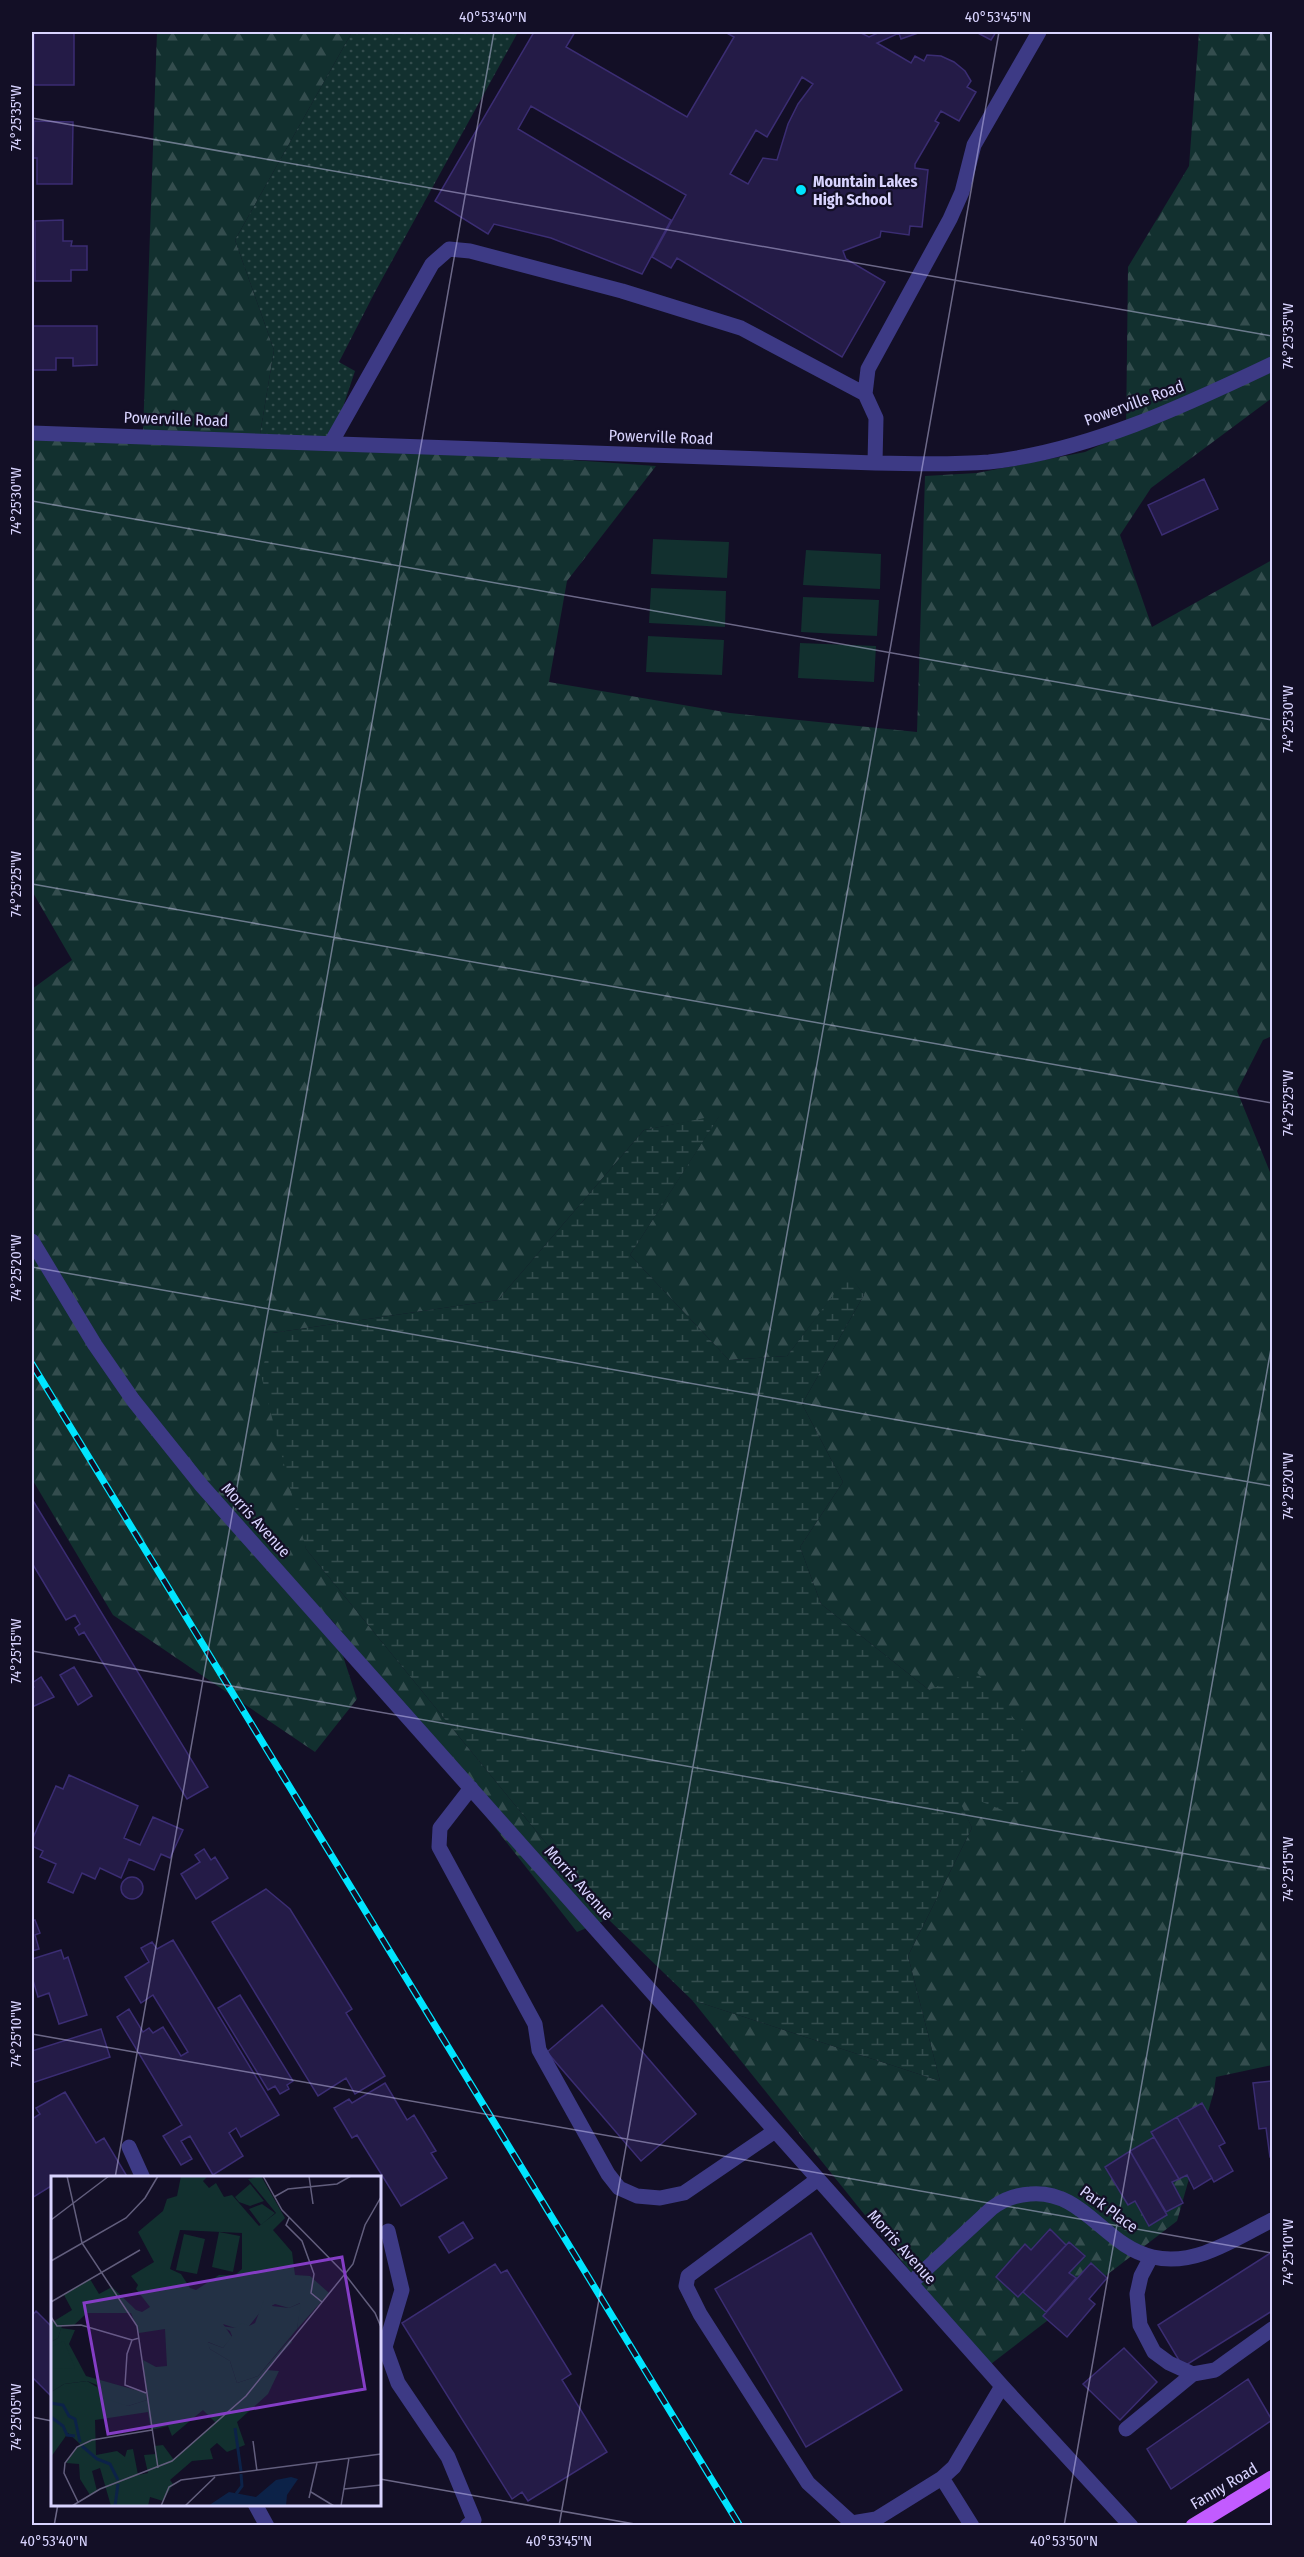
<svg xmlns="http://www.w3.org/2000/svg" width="1304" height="2557" font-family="'Fira Sans Condensed',sans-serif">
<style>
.forest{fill:url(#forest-firs)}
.wetland{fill:url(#wetland-marsh)}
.park{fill:url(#park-dots)}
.pitch{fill:#12302f}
.building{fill:#241b47;stroke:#3b2d73;stroke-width:1.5;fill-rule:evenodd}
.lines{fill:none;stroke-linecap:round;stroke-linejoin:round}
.minor{stroke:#3d3a85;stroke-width:15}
.major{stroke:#c25bff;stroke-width:15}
.rail-casing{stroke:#00e5ff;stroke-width:7}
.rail{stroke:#130f26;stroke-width:4.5;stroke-dasharray:14;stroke-linecap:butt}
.ticks{fill:none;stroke:#d9d4ff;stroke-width:1.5;stroke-opacity:0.45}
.poi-dot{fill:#00e5ff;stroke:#130f26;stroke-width:2}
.labels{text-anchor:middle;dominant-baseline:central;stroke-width:4.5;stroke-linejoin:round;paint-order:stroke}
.poi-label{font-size:16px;font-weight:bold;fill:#d9d4ff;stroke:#130f26;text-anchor:start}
.street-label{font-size:16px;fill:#d9d4ff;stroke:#130f26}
.inset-river{fill:none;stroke:#0c2248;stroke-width:3}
.inset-road{fill:none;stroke:#625e7d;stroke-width:1.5}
.view{fill:#843dc5;fill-opacity:0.15;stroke:#843dc5;stroke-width:3}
.inset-edge{fill:none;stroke:#d9d4ff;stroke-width:3}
.neatline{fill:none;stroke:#d9d4ff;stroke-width:2}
.ticks-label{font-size:15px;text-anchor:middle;fill:#d9d4ff}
</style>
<defs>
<pattern id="forest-firs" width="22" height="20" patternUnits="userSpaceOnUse" patternTransform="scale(1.5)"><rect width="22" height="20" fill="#12302f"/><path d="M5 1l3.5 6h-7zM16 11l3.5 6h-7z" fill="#344d4e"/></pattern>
<pattern id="wetland-marsh" width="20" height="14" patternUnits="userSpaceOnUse" patternTransform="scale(1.5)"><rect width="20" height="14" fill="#12302f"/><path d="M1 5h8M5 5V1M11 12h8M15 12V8" fill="none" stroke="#344d4e"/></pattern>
<pattern id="park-dots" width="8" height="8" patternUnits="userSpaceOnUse" patternTransform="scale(1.5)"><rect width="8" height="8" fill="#12302f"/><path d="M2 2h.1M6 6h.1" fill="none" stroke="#344d4e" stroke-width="1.8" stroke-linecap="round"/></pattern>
</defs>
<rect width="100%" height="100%" fill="#130f26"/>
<path class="forest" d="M157,32H352L235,240L274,350L259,440L331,443L656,466L567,581L549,682L730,713L917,732L925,476L977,473L1085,452L1126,433L1128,267L1189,166L1199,32H1272V398L1151,488L1120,535L1152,627L1272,560V1036L1263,1040L1237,1091L1272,1177V2065L1216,2077L1214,2091L1177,2221L987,2367L692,2000L940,2081L908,1956L972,1828L954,1791L929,1690L821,1604L800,1547L843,1482L802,1404L864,1295L849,1275L787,1356L729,1360L630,1255L719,1116L644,1130L498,1300L272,1333L306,1549L608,1919L577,1932L331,1619L357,1699L315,1752L113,1615L32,1479V989L72,960L32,891V430L143,434Z"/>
<path class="wetland" d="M720,1115L630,1255L729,1360L787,1356L849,1274L864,1295L802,1404L843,1482L800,1547L821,1604L929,1690L975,1670L1027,1735L1017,1816L955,1791L972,1828L908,1956L940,2081L692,2000L608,1919L306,1549L261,1375L272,1333L498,1300L644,1130Z"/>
<path class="park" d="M352,32H518L376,290L339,362L355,371L331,443L259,440L274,350L235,240Z"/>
<path class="pitch" d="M653,539L729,542L727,578L651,574Z
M806,550L881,554L880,589L803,585Z
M651,588L726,591L725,627L649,623Z
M803,597L879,600L877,636L801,632Z
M648,636L724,640L722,675L646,672Z
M800,643L876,646L874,682L798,678Z"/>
<path class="building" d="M34,32H74V85H34Z
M534,32H575L566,47L687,117L734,37L725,32H859L869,37L880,32H921L901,39L899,33L877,43L911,63L915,56L924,61L927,55L941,56L954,62L965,71L971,81L967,87L976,92L959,121L941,111L935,121L939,123L915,164V168L928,170L922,227L910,226L909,235L881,231L880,237L843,251L846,259L885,282L842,357L677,258L671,268L652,257L686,195L531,106L518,129L671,220L642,274L551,238L494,224L488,234L435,201ZM802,77L813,84L798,104L788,124L777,160L763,158L748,184L730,174L756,130L767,137Z
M976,32H996L991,40Z
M34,121L73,122L72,184H37V158H33Z
M63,220V241H72L71,246H87V270H71V281H35V221Z
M33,326H97V365L73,366V358H56V370H33Z
M1204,479L1218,509L1162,535L1148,505Z
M32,1499L208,1787L187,1799L84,1632L79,1635L75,1628L80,1624L75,1615L66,1620L32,1563Z
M74,1667L92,1696L78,1705L60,1675Z
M41,1677L54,1697L32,1707V1689L34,1687L32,1683Z
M69,1775L138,1806L124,1838L140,1845L153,1817L183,1830L170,1858L161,1854L154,1870L129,1859L121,1878L100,1868L95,1879L82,1873L73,1893L48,1882L56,1864L40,1857L43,1851L32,1846V1840L56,1786L63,1789Z
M204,1849L211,1860L215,1857L228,1878L196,1899L181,1874L200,1862L195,1855Z
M121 1888a11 11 0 1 1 22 0a11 11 0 1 1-22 0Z
M266,1889L290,1909L352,2009L346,2013L385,2076L355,2094L346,2078L318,2096L212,1922Z
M35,1920L40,1933L35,1935L39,1949L32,1951V1921Z
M173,1940L279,2115L241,2137L236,2128L229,2133L243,2156L213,2175L190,2136L181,2141L192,2159L181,2165L163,2136L182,2125L117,2017L129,2009L143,2032L149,2028L153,2033L163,2027L181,2056L188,2052L153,1995L141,2003L125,1977L149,1962L141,1948L152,1942L157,1949Z
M61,1950L64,1959L68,1957L87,2015L59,2024L49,1993L38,1997L32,1977V1959Z
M240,1995L293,2081L287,2085L289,2089L280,2094L275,2086L268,2090L218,2008Z
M602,2005L696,2114L641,2161L547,2052Z
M101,2029L110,2057L32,2083V2051Z
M1272,2081V2157H1270L1266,2128L1259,2129L1253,2083Z
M385,2083L407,2120L414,2115L436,2151L431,2153L447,2178L401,2206L357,2135L352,2138L334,2108L349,2099L352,2103Z
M65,2092L96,2143L104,2138L128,2178H52V2188L51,2186L32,2198V2119L40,2114L36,2108Z
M1202,2103L1225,2143L1219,2146L1233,2171L1214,2182L1177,2117Z
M1177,2117L1212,2178L1194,2189L1187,2175L1179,2179L1151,2132Z
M1154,2137L1179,2179L1172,2182L1183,2203L1166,2212L1130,2151Z
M1130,2151L1167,2215L1149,2226L1135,2201L1128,2205L1105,2167Z
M463,2222L473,2238L449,2253L439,2237Z
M1050,2229L1066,2245L1018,2297L996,2277L1025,2244L1031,2250Z
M811,2233L902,2390L806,2447L715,2289Z
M1069,2242L1085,2256L1069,2273L1076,2278L1046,2312L1023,2292Z
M1272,2252V2311L1183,2367L1158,2325Z
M1091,2263L1107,2278L1089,2299L1095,2304L1067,2337L1043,2316Z
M495,2264L501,2273L507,2270L571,2374L562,2380L607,2452L528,2501L522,2492L512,2499L402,2323Z
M36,2311L52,2327V2397L32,2377V2316Z
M1124,2348L1157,2382L1120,2420L1083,2384Z
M1248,2379L1272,2420L1171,2489L1147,2449Z"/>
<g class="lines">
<path class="minor" d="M865,394L868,369L950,219L962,192L974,145L1039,32
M32,433L875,463C913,464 952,465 989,462C1088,451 1184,406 1272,364
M331,443L432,264L449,249L470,251L622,291L741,328L865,394L876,418L875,463
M32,1241L95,1345L133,1400L202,1486L1002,2386L1131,2526
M471,1788L440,1828L439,1847L535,2024L539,2050L608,2174L619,2188L637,2196L660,2198L684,2193L775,2131
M129,2147L143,2178
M818,2179L688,2276L686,2286L700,2314L808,2483L852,2523L876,2519L942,2478L954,2467L1002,2386
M388,2231L402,2290L385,2347L398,2383L448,2457L474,2520L467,2526
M1151,2257L1141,2276L1137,2294L1140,2325L1154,2352L1169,2363L1193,2374L1215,2370L1272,2329
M911,2283L992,2208C1004,2199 1015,2195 1030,2194C1083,2189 1105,2247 1153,2257C1196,2267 1236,2238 1272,2220
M1126,2429L1193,2374
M942,2478L972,2526
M255,2504L267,2526"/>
<path class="major" d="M1193,2526L1272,2478"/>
<g class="rail-casing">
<path id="rail" d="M32,1364L740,2526"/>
</g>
<use href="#rail" class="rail"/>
</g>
<path class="ticks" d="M32,118L1272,336M32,501L1272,720M32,884L1272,1103M32,1267L1272,1486M32,1651L1272,1869M32,2034L1272,2253M115,2178L494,32M32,2417L52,2421M380,2479L646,2526M54,2526L58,2504M559,2526L999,32M1064,2526L1272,1343"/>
<circle class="poi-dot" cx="801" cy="190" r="6"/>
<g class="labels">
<g class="poi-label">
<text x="813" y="181">Mountain Lakes<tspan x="813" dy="18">High School</tspan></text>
</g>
<g class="street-label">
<text transform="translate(1134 403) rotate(-20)">Powerville Road</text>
<text transform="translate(176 419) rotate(2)">Powerville Road</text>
<text transform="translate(661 437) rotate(2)">Powerville Road</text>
<text transform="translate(256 1520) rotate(48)">Morris Avenue</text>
<text transform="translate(579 1883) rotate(48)">Morris Avenue</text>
<text transform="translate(1109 2209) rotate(36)">Park Place</text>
<text transform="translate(902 2247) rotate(48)">Morris Avenue</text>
<text transform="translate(1224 2486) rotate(-31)">Fanny Road</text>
</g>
</g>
<g transform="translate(51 2176)">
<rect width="330" height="330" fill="#130f26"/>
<path d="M130,0H157L152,5L158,12L165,7L173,21L181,19L208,50L225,37L197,3L210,0L234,42L222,54L241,76L244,99L259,100L278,117L246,153L249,127L238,132L224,128L210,135L198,150L184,152L172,148L181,161L172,172L157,166L159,173L179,185L186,207L207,200L239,163L241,166L215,194L228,195L217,218L186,246L194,269L176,276L166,267L159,273L162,283L141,285L119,304L122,308L112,325L99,321L97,330H60L49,292L41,295L46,315L39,319L29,303L28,288L15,287L29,268L17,257L0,281V216L13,208L36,205L77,230L96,224L92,184L105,191L116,190L114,153L88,157L80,137H36L22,150H11L7,162L0,166V147L21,134L13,119L39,103L48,118L61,111L85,134L91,136L99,131L85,113L87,109L80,100L103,86L87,56L112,35L116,23L126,20ZM129,54L191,57V93L184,99H168L145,114L139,112L130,98L119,93ZM152,234L165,247L123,284L112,269L103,270L105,278L93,279L97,297L87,299L82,273L76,274L74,281L66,275L45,279L44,244L97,236L100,254L117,250L121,260Z" fill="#12302f" fill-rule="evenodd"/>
<path d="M213,124H222L221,130L238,132L250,127L246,153L207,200L186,207L179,185L159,173L156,166L172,172L181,160L179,155L170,150L184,152L191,147L198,150L204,147Z" fill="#12302f"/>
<path d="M10,152L24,154L18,168L35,200L95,217L96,224L77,230L46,220V209L36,205L13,208L0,216V166L7,162Z" fill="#12302f"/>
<path d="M199,8L200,9L213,25L199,30L188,26L184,21ZM211,28L224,37L210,49L198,33ZM168,56L189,60L182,96L161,91ZM133,58L154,63L146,98L125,94ZM13,165L24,192L1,193L0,199V171Z" fill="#12302f"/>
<path d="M240,301L247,303L236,319L235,330H157L178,316L205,321L225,304Z" fill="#0c2248"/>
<path class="inset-river" d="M0,227L12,229L18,240L24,243L29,266M0,241L12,250L16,259L24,260M184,252L190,295M31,270L46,283L59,288L67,304M185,318L191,310L190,298M64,330L67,308"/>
<path class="inset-road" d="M16,0L31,67L86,150L107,292M212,0L231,34L293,97L324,137L330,151M258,0L262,28M223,21L237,13L286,8L300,0M238,42L235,49L251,65L263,98L260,117L271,126M0,44L58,0M0,85L75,42L94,22L107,0M0,126L89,74M0,141L6,150L30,149L81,164M88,162L81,164L76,178L74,209L95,217M202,265L206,295M293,313L330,309M260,316L283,330M258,322L266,287M27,326L13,297L14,287L26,271L41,264L101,254M21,330L49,313L121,285L195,220L302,88L314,49L330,21M110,330L118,311L130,304L330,278M134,330L164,301M290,330L298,282"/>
<path class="view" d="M291,81L314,213L57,258L33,127Z"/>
<rect width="330" height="330" class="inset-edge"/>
</g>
<rect width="1304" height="2557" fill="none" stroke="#130f26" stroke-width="66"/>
<rect x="33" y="33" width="1238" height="2491" class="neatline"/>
<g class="ticks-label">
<text x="493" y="22">40°53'40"N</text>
<text x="998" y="22">40°53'45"N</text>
<text transform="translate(16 118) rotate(-90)" y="5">74°25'35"W</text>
<text transform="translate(1288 336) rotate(-90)" y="5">74°25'35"W</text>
<text transform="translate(16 501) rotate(-90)" y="5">74°25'30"W</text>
<text transform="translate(1288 719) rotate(-90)" y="5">74°25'30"W</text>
<text transform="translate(16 884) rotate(-90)" y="5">74°25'25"W</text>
<text transform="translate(1288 1103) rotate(-90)" y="5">74°25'25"W</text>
<text transform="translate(16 1268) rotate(-90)" y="5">74°25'20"W</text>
<text transform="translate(1288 1486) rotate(-90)" y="5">74°25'20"W</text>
<text transform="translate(16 1651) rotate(-90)" y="5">74°25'15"W</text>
<text transform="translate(1288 1869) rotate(-90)" y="5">74°25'15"W</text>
<text transform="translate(16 2034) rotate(-90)" y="5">74°25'10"W</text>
<text transform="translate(1288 2252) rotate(-90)" y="5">74°25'10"W</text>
<text transform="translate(16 2417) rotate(-90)" y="5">74°25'05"W</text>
<text x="54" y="2546">40°53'40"N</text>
<text x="559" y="2546">40°53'45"N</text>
<text x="1064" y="2546">40°53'50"N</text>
</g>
</svg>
